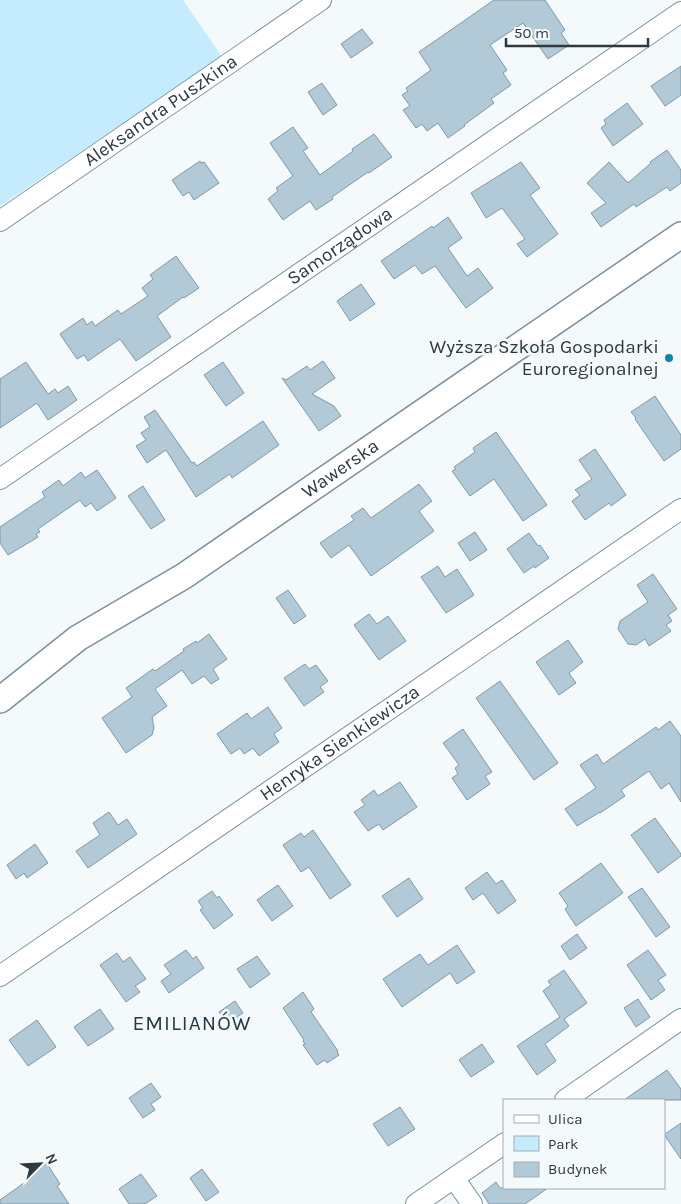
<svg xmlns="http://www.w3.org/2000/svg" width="681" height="1204" font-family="Karla,sans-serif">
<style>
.green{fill:#c5ebff}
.building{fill:#b2cad7;stroke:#8198a4}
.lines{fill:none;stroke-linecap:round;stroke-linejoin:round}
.minor-casing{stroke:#7a919d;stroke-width:22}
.tertiary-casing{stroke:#7a919d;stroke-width:28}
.minor{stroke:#fff;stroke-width:20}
.tertiary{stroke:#fff;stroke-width:25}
.poi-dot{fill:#1580a9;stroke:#f4f9fc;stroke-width:2}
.labels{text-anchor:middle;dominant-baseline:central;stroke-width:5;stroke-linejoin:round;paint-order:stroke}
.street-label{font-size:19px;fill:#2f383d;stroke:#f4f9fc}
.poi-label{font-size:19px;fill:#2f383d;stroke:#f4f9fc;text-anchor:end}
.quarter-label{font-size:21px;letter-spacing:1px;fill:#253a44;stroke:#f4f9fc}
</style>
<rect width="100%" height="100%" fill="#f4f9fc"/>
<path class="green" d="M0,0H183L222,57L0,206Z"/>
<path class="building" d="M494,0H545L565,30L561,33L569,45L548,59L523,23L490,45L507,70L503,73L511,85L491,99L494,103L464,125L465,126L448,138L438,123L427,131L422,124L416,128L403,110L410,106L402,95L408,91L406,88L431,70L419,52Z
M362,29L373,43L351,58L341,44Z
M681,66V95L665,106L651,86Z
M322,83L337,105L323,115L308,92Z
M627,103L643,124L613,146L601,128L606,124L604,120Z
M293,127L308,148L303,151L320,175L353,151L352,149L374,134L392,157L369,173L368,172L332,197L333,199L316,210L310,201L283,220L268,199L278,191L276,188L293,176L270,143Z
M667,150L681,170V183L670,191L667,187L636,207L634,204L601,227L591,213L606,203L587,183L609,162L628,183L651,163L650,162Z
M200,161L201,163L204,162L219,183L194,200L189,192L183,196L172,180Z
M521,162L540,188L530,195L558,234L527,257L517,244L525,239L502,208L486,218L471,193Z
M448,217L462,238L448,248L467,276L478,268L493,288L466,308L435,266L422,274L415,265L394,279L381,261L432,226L433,228Z
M176,256L199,288L184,298L183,297L157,316L171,337L136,361L120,339L88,361L84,355L77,359L60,334L83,318L87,325L92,321L95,326L118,310L121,314L148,296L142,288L153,279L150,275Z
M361,284L375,304L350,321L337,301Z
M323,361L335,378L312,394L334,406L341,416L319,431L282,378L286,380L307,366L310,370Z
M26,362L48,394L55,389L58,393L68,386L77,400L48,420L37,403L0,428V379Z
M223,362L244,393L226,406L204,375Z
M655,396L681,435V449L664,461L635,419L636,418L631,412Z
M155,410L192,463L194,462L197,466L263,421L279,445L232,478L230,474L196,497L166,450L147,463L136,446L146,440L141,433L150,427L144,417Z
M496,432L547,505L523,521L494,479L470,496L452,471L456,469L454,467L475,452L473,448Z
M595,449L626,495L611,506L609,503L585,520L572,501L580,495L575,490L592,479L579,460Z
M97,470L116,498L97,511L91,503L85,507L80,500L38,529L40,532L36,534L38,537L8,555L0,543V527L45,497L42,492L59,480L63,486L81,472L85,478Z
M419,484L432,501L419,511L434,531L371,576L349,545L331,558L320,543L354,520L351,516L363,508L371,518Z
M143,486L165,520L151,529L128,496Z
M475,532L487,550L470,561L458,543Z
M529,533L538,546L540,545L549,558L535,568L534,566L524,573L507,549Z
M438,566L445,577L457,569L474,595L446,613L421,577Z
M653,574L677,609L668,615L672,621L666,625L671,631L649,646L645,639L636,645L628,644L618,629L620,621L648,602L637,585Z
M288,590L306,616L294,624L276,598Z
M369,614L377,624L388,616L406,641L379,660L354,625Z
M209,634L227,659L213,669L219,679L211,684L204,676L192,684L182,670L155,689L167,706L152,717L154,728L152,735L126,753L102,718L132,697L126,688L153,669L155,671L184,651L183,649L196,641L197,643Z
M568,640L583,662L569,673L576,683L559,695L536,662Z
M305,664L309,669L316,665L328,681L320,687L324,692L304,706L284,678Z
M500,681L558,763L534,780L476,698Z
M268,707L282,728L274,734L279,742L259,756L253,748L244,754L240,748L231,754L217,734L247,713L251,719Z
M670,721L681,736V802L669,783L661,789L649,771L621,790L625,796L600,813V812L577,826L565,809L596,788L580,765L597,754L603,764L656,727L658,730Z
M463,729L492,772L485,776L490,784L467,800L452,778L458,774L455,768L459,765L443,743Z
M400,782L417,807L383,830L379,824L368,831L354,812L365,805L361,800L374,790L378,796Z
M109,812L118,825L127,819L137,834L88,868L76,851L100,835L93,823Z
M655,818L681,854V856L658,873L631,835Z
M313,830L351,885L330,899L309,867L301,872L283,845L301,833L304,837Z
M35,844L48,863L27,878L24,873L16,879L7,865Z
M601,863L623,893L576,926L565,909L568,906L559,893Z
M487,872L496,884L502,880L516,901L498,914L483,893L473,900L465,888Z
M409,878L423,899L397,917L382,896Z
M278,885L293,906L272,921L257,900Z
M642,888L670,927L656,937L628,897Z
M212,891L217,898L219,896L233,915L214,929L200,910L203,908L198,901Z
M577,934L587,948L570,960L561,946Z
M457,945L475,972L457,984L450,973L402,1007L383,979L420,954L428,965Z
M186,950L193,959L196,956L204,968L169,993L161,981L171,974L164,965Z
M648,950L666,975L658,980L665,990L651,1000L627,965Z
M117,953L123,962L130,957L146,979L135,986L140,992L126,1002L100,965Z
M257,956L270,974L250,988L237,969Z
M564,970L587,1003L564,1019L569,1026L545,1044L556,1061L537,1075L517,1046L560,1017L543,991L551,985L548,981Z
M303,992L314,1009L311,1012L338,1051L337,1052L339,1055L327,1063L325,1060L317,1065L303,1045L305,1044L303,1041L304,1040L283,1008Z
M638,999L650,1017L636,1027L624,1008Z
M235,1001L243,1013L228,1024L219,1012Z
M100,1009L114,1029L88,1046L74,1027Z
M37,1020L56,1047L28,1066L9,1040Z
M482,1044L494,1062L471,1077L459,1060Z
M667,1070L681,1089V1100H624Z
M151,1083L161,1097L151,1104L155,1110L143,1118L129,1098Z
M400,1107L415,1129L388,1146L373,1124Z
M681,1123V1159L665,1136V1134Z
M46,1162L60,1184L57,1186L69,1204H0V1200L31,1178L29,1175Z
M202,1169L219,1192L206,1201L190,1178Z
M141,1174L157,1196L145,1204H129L119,1189Z
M496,1182L500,1188H548L525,1204H489L482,1193Z"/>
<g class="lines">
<g class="minor-casing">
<g id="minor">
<path id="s1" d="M0,221L321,0"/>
<path id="s2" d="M0,479L681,12"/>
<path id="s3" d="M0,976L681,509"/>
<path d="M565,1100L681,1019"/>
<path d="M454,1178L472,1204"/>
<path d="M416,1204L505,1143"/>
</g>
</g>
<g class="tertiary-casing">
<g id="tertiary">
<path id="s4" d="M0,700L78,638L184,576L681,235"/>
</g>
</g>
<use href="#minor" class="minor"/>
<use href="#tertiary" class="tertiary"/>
</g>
<circle class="poi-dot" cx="669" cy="358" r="5"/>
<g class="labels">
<g class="street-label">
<text stroke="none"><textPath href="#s1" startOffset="195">Aleksandra Puszkina</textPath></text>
<text stroke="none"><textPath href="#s2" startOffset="412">Samorządowa</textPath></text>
<text stroke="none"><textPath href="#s4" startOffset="412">Wawerska</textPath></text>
<text stroke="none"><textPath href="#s3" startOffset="412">Henryka Sienkiewicza</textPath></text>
</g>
<g class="poi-label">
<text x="659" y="347">Wyższa Szkoła Gospodarki<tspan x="659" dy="22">Euroregionalnej</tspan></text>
</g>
<g class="quarter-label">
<text x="192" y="1023">EMILIANÓW</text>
</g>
</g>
<rect x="503" y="1099" width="162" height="90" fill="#f4f9fc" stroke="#a5acb0"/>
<rect x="514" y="1115" width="25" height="8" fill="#ffffff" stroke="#a5acb0"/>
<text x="548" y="1124" font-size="15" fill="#2f383d">Ulica</text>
<rect x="514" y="1136" width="25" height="15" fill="#c5ebff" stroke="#a5acb0"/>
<text x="548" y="1149" font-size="15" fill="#2f383d">Park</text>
<rect x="514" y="1162" width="25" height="15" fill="#b2cad7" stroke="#a5acb0"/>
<text x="548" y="1174" font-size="15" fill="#2f383d">Budynek</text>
<g transform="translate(40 1164) rotate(66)" stroke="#f4f9fc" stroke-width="4" paint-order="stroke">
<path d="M0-4L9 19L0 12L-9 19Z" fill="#2f383d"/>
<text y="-8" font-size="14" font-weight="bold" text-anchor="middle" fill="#2f383d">N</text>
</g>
<path d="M506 38v8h142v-8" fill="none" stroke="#2f383d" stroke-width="2.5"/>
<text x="514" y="38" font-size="15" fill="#2f383d" stroke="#f4f9fc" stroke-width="4" paint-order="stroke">50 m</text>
</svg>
